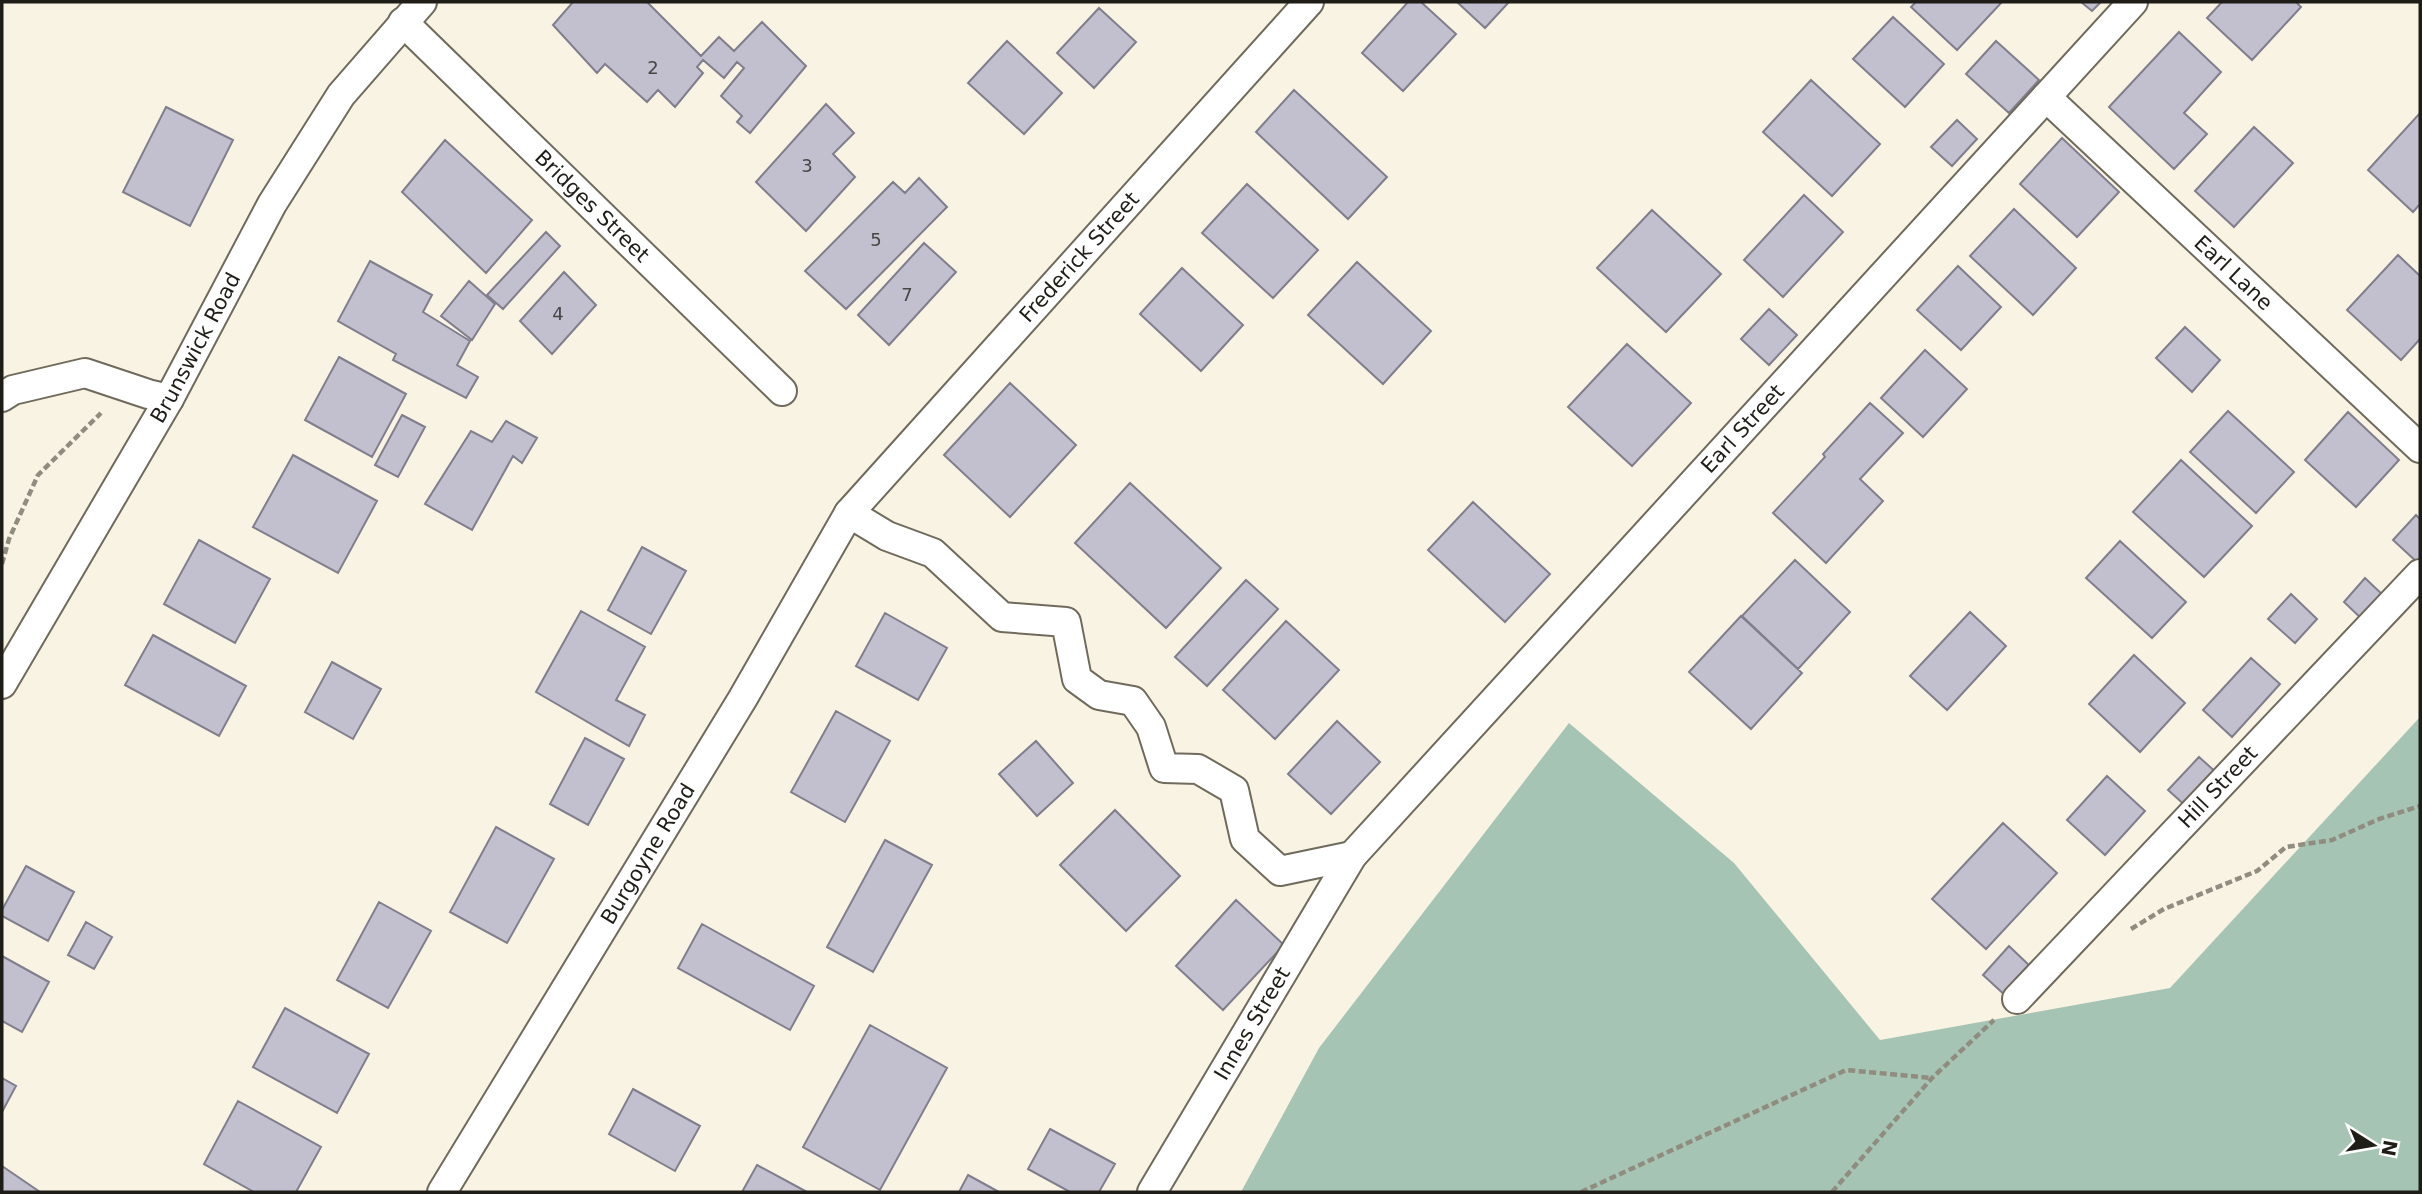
<svg xmlns="http://www.w3.org/2000/svg" width="2422" height="1194" font-family="'DejaVu Sans',sans-serif">
<style>
.forest{fill:#a6c4b3}
.building{fill:#c2bfcf;stroke:#807e8c;stroke-width:2}
.lines{fill:none;stroke-linecap:round;stroke-linejoin:round}
.street-casing{stroke:#6f6a5c;stroke-width:32}
.path{stroke:#908c80;stroke-width:4.5;stroke-dasharray:7 3.5;stroke-linecap:butt}
.street{stroke:#fff;stroke-width:28}
.labels{text-anchor:middle;dominant-baseline:central;stroke-width:5;stroke-linejoin:round;paint-order:stroke}
.number-label{font-size:18px;fill:#484645}
.street-label{font-size:21px;fill:#1f1d17;stroke:#fff}
</style>
<rect width="100%" height="100%" fill="#f9f3e3"/>
<path class="forest" d="M2420,717V1192H1241L1319,1048L1569,723L1734,863L1880,1040L2170,988Z"/>
<path class="building" d="M573,2H647L701,56L719,37L734,51L762,22L806,66L750,133L737,122L742,116L721,96L744,68L737,62L724,78L703,60L697,67L703,73L675,107L658,90L647,102L605,64L597,73L553,25Z
M1408,2H1421L1456,34L1403,91L1362,53Z
M1457,2H1509L1485,28Z
M1916,2H2002L1957,50L1911,7Z
M2081,2H2101L2092,11Z
M2222,2H2296L2301,7L2252,60L2207,18Z
M1099,8L1136,42L1094,88L1057,53Z
M1893,17L1944,64L1905,107L1853,59Z
M2179,32L2221,72L2184,113L2207,134L2174,169L2109,107Z
M1007,41L1062,93L1024,134L968,83Z
M1996,41L2039,80L2009,113L1966,74Z
M1811,80L1880,144L1832,196L1763,132Z
M1294,90L1387,177L1348,219L1256,132Z
M826,104L854,133L833,154L855,177L806,231L756,182Z
M166,107L233,140L190,226L123,192Z
M2420,113V204L2413,212L2368,170Z
M1957,120L1977,139L1952,166L1931,147Z
M2254,127L2293,163L2234,227L2195,191Z
M2062,138L2119,192L2077,237L2020,184Z
M445,140L532,220L486,273L402,192Z
M919,178L947,207L846,309L805,271L893,182L905,193Z
M1247,184L1318,250L1273,298L1202,233Z
M1804,195L1843,232L1783,297L1744,260Z
M2014,209L2076,268L2033,315L1970,256Z
M1652,210L1721,274L1666,332L1597,268Z
M546,232L560,246L503,309L487,295Z
M924,243L956,272L889,345L858,315Z
M2398,255L2420,276V339L2401,360L2347,310Z
M370,261L432,295L423,312L470,341L457,365L478,377L466,398L393,360L396,354L338,321Z
M1357,262L1431,331L1383,384L1308,315Z
M1958,266L2001,307L1961,350L1917,310Z
M1182,268L1243,325L1201,371L1140,314Z
M564,272L596,305L552,354L520,321Z
M469,281L495,304L472,340L441,316Z
M1769,309L1797,335L1769,365L1741,339Z
M2185,327L2220,360L2192,392L2156,358Z
M1627,344L1691,403L1632,466L1568,407Z
M1925,350L1967,389L1923,437L1881,398Z
M339,357L406,394L372,457L305,420Z
M1010,383L1076,445L1010,517L944,455Z
M1870,403L1903,433L1860,479L1883,501L1826,563L1773,513L1825,457L1823,454Z
M2228,411L2294,472L2256,513L2190,452Z
M2348,412L2399,460L2356,507L2305,460Z
M402,415L425,427L398,477L375,465Z
M506,421L537,438L522,463L513,456L472,530L425,504L471,431L492,442Z
M293,455L377,501L338,573L253,527Z
M2181,460L2252,526L2204,577L2133,512Z
M1130,483L1221,568L1166,628L1075,543Z
M1473,502L1550,574L1505,622L1428,550Z
M2416,515L2420,519V561L2418,563L2393,540Z
M199,540L270,579L235,643L164,604Z
M2120,541L2186,602L2152,638L2086,578Z
M642,547L686,571L651,634L608,610Z
M1795,560L1850,612L1798,669L1742,616Z
M2365,578L2386,598L2364,621L2344,602Z
M1246,580L1278,609L1207,686L1175,657Z
M2291,594L2317,619L2295,643L2268,619Z
M581,611L645,647L616,700L645,715L629,746L536,692Z
M1970,612L2006,646L1947,710L1910,676Z
M885,613L947,648L918,700L856,666Z
M1741,616L1802,673L1751,729L1689,672Z
M1286,621L1339,670L1275,739L1223,690Z
M153,635L246,686L219,736L125,685Z
M2134,655L2185,703L2140,752L2089,704Z
M2251,658L2280,684L2232,737L2203,710Z
M332,662L381,689L353,739L305,712Z
M836,711L890,741L845,822L791,792Z
M1337,721L1380,762L1331,814L1288,774Z
M585,738L624,759L588,825L550,804Z
M1036,741L1073,783L1037,816L999,774Z
M2199,757L2218,774L2187,807L2168,790Z
M2107,776L2145,811L2105,855L2067,820Z
M1115,810L1180,876L1126,931L1060,865Z
M2003,823L2057,873L1986,949L1932,899Z
M496,827L554,859L507,943L450,912Z
M885,840L932,865L873,972L827,947Z
M26,866L74,892L48,941L2,916V910Z
M1236,900L1284,945L1223,1010L1176,966Z
M379,902L431,931L388,1008L337,980Z
M86,922L112,937L94,969L68,955Z
M702,924L814,986L790,1030L678,968Z
M2009,946L2033,969L2007,997L1983,975Z
M2,956L49,982L22,1032L2,1021Z
M285,1008L369,1054L337,1113L253,1067Z
M870,1025L947,1068L880,1190L803,1147Z
M2,1078L16,1086L2,1112Z
M633,1089L700,1126L675,1171L609,1134Z
M238,1101L321,1147L296,1192H254L204,1164Z
M1050,1129L1115,1164L1099,1192H1070L1028,1169Z
M757,1165L807,1192H742Z
M2,1166L40,1192H2Z
M968,1175L999,1192H959Z"/>
<g class="lines">
<g class="street-casing">
<g id="street">
<path id="s1" d="M403,22L782,391"/>
<path id="s2" d="M2046,97L2420,448"/>
<path d="M2,397L13,390L85,373L148,394L169,399"/>
<path d="M849,513L887,536L933,553L1002,617L1066,622L1077,679L1099,695L1133,701L1151,727L1164,768L1198,769L1234,790L1245,839L1280,871L1352,856"/>
<path id="s3" d="M2,684L169,399L272,204L341,95L422,2"/>
<path id="s4" d="M2017,999L2420,574"/>
<path id="s5" d="M442,1192L743,698L849,513L1309,2"/>
<path id="s6" d="M1152,1192L1352,856L2133,2"/>
</g>
</g>
<path class="path" d="M2,564L9,539L38,475L101,413
M2131,929L2164,909L2257,871L2286,847L2332,840L2379,819L2420,806
M1581,1192L1846,1070L1932,1078
M1832,1192L1932,1078L1994,1020"/>
<use href="#street" class="street"/>
</g>
<g class="labels">
<g class="number-label">
<text x="653" y="67">2</text>
<text x="807" y="165">3</text>
<text x="876" y="239">5</text>
<text x="907" y="294">7</text>
<text x="558" y="313">4</text>
</g>
<g class="street-label">
<text stroke="none"><textPath href="#s1" startOffset="264">Bridges Street</textPath></text>
<text stroke="none"><textPath href="#s5" startOffset="1136">Frederick Street</textPath></text>
<text stroke="none"><textPath href="#s2" startOffset="257">Earl Lane</textPath></text>
<text stroke="none"><textPath href="#s3" startOffset="388">Brunswick Road</textPath></text>
<text stroke="none"><textPath href="#s6" startOffset="970">Earl Street</textPath></text>
<text stroke="none"><textPath href="#s4" startOffset="292">Hill Street</textPath></text>
<text stroke="none"><textPath href="#s5" startOffset="396">Burgoyne Road</textPath></text>
<text stroke="none"><textPath href="#s6" startOffset="196">Innes Street</textPath></text>
</g>
</g>
<rect width="2422" height="1194" fill="none" stroke="#1f1d17" stroke-width="7"/>
<g transform="translate(2373 1145) rotate(101)" stroke="#ffffff" stroke-width="5" paint-order="stroke">
<path d="M0-5L12 26L0 18L-12 26Z" fill="#1f1d17"/>
<text y="-10" font-size="19" font-weight="bold" text-anchor="middle" fill="#1f1d17">N</text>
</g>
</svg>
